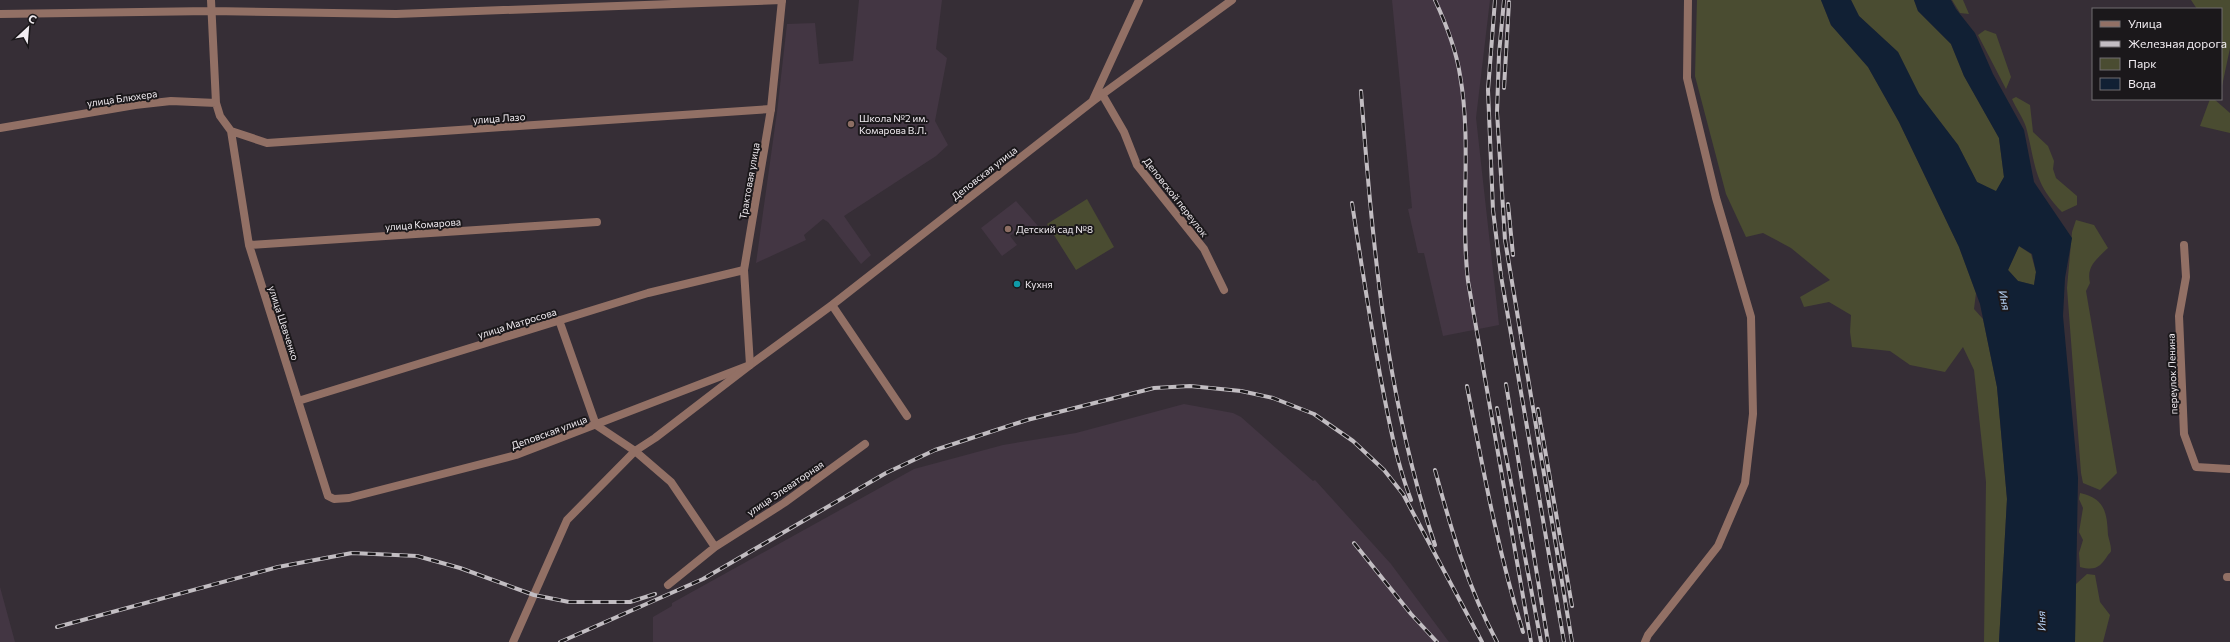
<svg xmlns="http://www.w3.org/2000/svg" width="2230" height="642" font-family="Commissioner,sans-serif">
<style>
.built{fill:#433643}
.green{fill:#4a4c31}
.water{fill:#112034;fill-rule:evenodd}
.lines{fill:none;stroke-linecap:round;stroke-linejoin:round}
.minor{stroke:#927065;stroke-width:8}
.tertiary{stroke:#927065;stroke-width:8}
.rail-casing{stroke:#c2bdc2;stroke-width:4}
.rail{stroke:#1b181b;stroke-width:2.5;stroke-dasharray:8;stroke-linecap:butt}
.education-dot{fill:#8d6e63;stroke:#1b181b;stroke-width:1.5}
.culture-dot{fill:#0f9aa8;stroke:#1b181b;stroke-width:1.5}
.labels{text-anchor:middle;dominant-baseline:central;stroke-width:4;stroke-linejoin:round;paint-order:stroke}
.street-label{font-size:10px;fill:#f1ecf1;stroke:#1b181b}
.poi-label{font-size:10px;fill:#f1ecf1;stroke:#1b181b;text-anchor:start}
.water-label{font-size:11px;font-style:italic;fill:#bcd8fc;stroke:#1b181b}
</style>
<rect width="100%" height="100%" fill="#362e36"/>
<path class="built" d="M859,0H942L936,49L947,58L935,121L948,145L936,156L844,216L871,255L861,264L828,222L823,219L804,235L806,240L756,263L777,112L787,24L815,23L819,64L853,61Z
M1392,0H1490L1476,118L1499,325L1443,336L1424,253H1418L1408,209L1412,208Z
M1016,201L1038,226L1025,236L1019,229L1010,236L1017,245L1002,256L981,228Z
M1184,404L1233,413L1241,417L1313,481L1315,480L1391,564L1449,642H653V617L672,606V603L914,469L1003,445L1076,433Z
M0,587L15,642H0Z"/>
<path class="green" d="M1697,0H1821L1831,25L1868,67L1899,122L1959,247L1976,293L1974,309L1983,319L1997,387L2007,499L1999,642H1984L1986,482L1974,370L1963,347L1945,372L1910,365L1890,351L1852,347L1850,332L1851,315L1829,302L1804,307L1800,297L1830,280L1791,248L1763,233L1746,237L1726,194L1695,76Z
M1851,0H1914L1918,11L1951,44L1964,76L1999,138L2004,177L1996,192L1977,182L1958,145L1919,94L1898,52L1859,16Z
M1952,0H1963L1969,14L1960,13Z
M2191,0H2230V48L2222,86L2221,9H2197Z
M1985,30L1996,34L2011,77L2006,89L1978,35Z
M2016,97L2030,105L2033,132L2048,146L2054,161L2053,169L2056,178L2077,196V205L2062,212C2033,182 2036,165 2026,127C2023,118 2016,108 2012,99Z
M2210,99H2214L2230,113V133L2200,126Z
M1087,199L1114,247L1076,270L1047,224Z
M2076,220L2094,225L2108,248C2097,259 2086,266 2090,283L2086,291L2117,473L2100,490L2083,483L2081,473L2067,288L2072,232Z
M2019,246L2031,254L2036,272L2034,285L2018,281L2008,270Z
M2080,493C2105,498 2107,513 2108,535C2109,540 2111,545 2111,550C2111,553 2110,552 2108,555C2100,567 2096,571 2080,567L2079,553L2083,540L2079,532L2083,508L2079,499Z
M2087,574L2095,575L2100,602L2110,615L2103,642H2075L2076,584Z"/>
<path class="water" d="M1821,0H1851L1859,16L1898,52L1919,94L1958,145L1977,182L1996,191L2004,177L1999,138L1964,76L1951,44L1918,11L1914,0H1951L1956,9L1975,33L1993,74L2024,130L2034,182L2072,238L2065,278L2063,316L2078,478L2075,642H1999L2007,499L1997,387L1980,304L1959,247L1899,122L1868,67L1831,25ZM2019,246L2032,254L2036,272L2034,285L2018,281L2008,270Z"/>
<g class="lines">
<path class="minor" d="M211,0L216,103
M0,14L211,11L396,14L782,0
M1102,94L1124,132L1137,165L1204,249L1224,290
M1093,100L1139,0
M0,128L135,105L171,101L216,103L220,116L231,131L249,245L328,496L334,499L349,498L516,455L750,365L832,305L1093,101L1232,0
M231,131L267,143L771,109
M249,245L597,222
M2184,245L2186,277L2179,316L2184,434L2196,467L2230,469
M832,305L907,416
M559,320L596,425L635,451L671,482L715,547L668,585
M298,401L648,293L744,270
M715,547L784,503L865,444
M2227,577H2230
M1645,642L1648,635L1718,546L1745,483L1753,414L1751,317L1716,198L1687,78L1688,0"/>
<path class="tertiary" d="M513,642L567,520L635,451L655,438L750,365L744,270L771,109L782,0"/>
<g class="rail-casing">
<path id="rail" d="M1435,0C1446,24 1456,49 1460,75C1472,143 1460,213 1468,281L1531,642
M1495,0L1488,90L1493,210L1501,276L1564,642
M1504,0L1499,54L1497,112L1505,240L1572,642
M1504,88L1509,2
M1361,91C1372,243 1386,399 1435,545
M1352,203C1361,262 1370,321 1381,380C1389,421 1396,461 1411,500
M1508,204L1513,255
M1506,384L1548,642
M1467,386C1483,469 1498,552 1523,632
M1497,408L1541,642
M1538,409L1572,606
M1435,470C1451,529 1468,588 1497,642
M1354,543L1411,614L1437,642
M57,627L278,567L352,553L417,556L460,568L534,595L569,602H630L655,594
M560,642L703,579L886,473L935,450L1027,420L1154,388L1190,386L1241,391L1273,398L1314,414L1353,441L1384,470L1403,494L1482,642"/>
</g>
<use href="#rail" class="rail"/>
</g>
<g class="education-dot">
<circle cx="851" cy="124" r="4"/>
<circle cx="1008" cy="229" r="4"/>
</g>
<circle class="culture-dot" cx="1017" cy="284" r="4"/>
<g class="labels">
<g class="street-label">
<text transform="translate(122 98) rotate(-8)">улица Блюхера</text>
<text transform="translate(499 118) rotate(-4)">улица Лазо</text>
<text transform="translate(984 173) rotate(-38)">Деповская улица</text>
<text transform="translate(749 181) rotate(-80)">Трактовая улица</text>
<text transform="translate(1176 197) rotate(52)">Деповской переулок</text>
<text transform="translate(423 224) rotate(-4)">улица Комарова</text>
<text transform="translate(284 323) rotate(72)">улица Шевченко</text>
<text transform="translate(517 323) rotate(-17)">улица Матросова</text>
<text transform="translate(2172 374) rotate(-92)">переулок Ленина</text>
<text transform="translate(549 432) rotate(-20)">Деповская улица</text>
<text transform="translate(785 488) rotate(-34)">улица Элеваторная</text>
</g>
<g class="poi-label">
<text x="859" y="118">Школа №2 им.<tspan x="859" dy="12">Комарова В.Л.</tspan></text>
<text x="1016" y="229">Детский сад №8</text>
<text x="1025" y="284">Кухня</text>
</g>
<g class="water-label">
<text transform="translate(2005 300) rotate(78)">Иня</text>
<text transform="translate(2041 621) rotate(-92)">Иня</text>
</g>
</g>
<rect x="2092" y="8" width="130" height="92" fill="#1b181b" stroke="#716d71"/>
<rect x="2100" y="21" width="20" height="6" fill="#927065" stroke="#716d71"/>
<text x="2128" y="28" font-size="12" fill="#f1ecf1">Улица</text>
<rect x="2100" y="41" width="20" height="6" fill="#c2bdc2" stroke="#716d71"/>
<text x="2128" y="48" font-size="12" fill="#f1ecf1">Железная дорога</text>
<rect x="2100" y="58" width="20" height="12" fill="#4a4c31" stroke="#716d71"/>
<text x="2128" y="68" font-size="12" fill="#f1ecf1">Парк</text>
<rect x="2100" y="78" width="20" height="12" fill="#112034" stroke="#716d71"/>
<text x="2128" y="88" font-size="12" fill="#f1ecf1">Вода</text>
<g transform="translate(28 28) rotate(26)" stroke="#1b181b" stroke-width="3" paint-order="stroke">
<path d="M0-3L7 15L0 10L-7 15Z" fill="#f1ecf1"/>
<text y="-6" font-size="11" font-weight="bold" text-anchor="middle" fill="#f1ecf1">С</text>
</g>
</svg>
